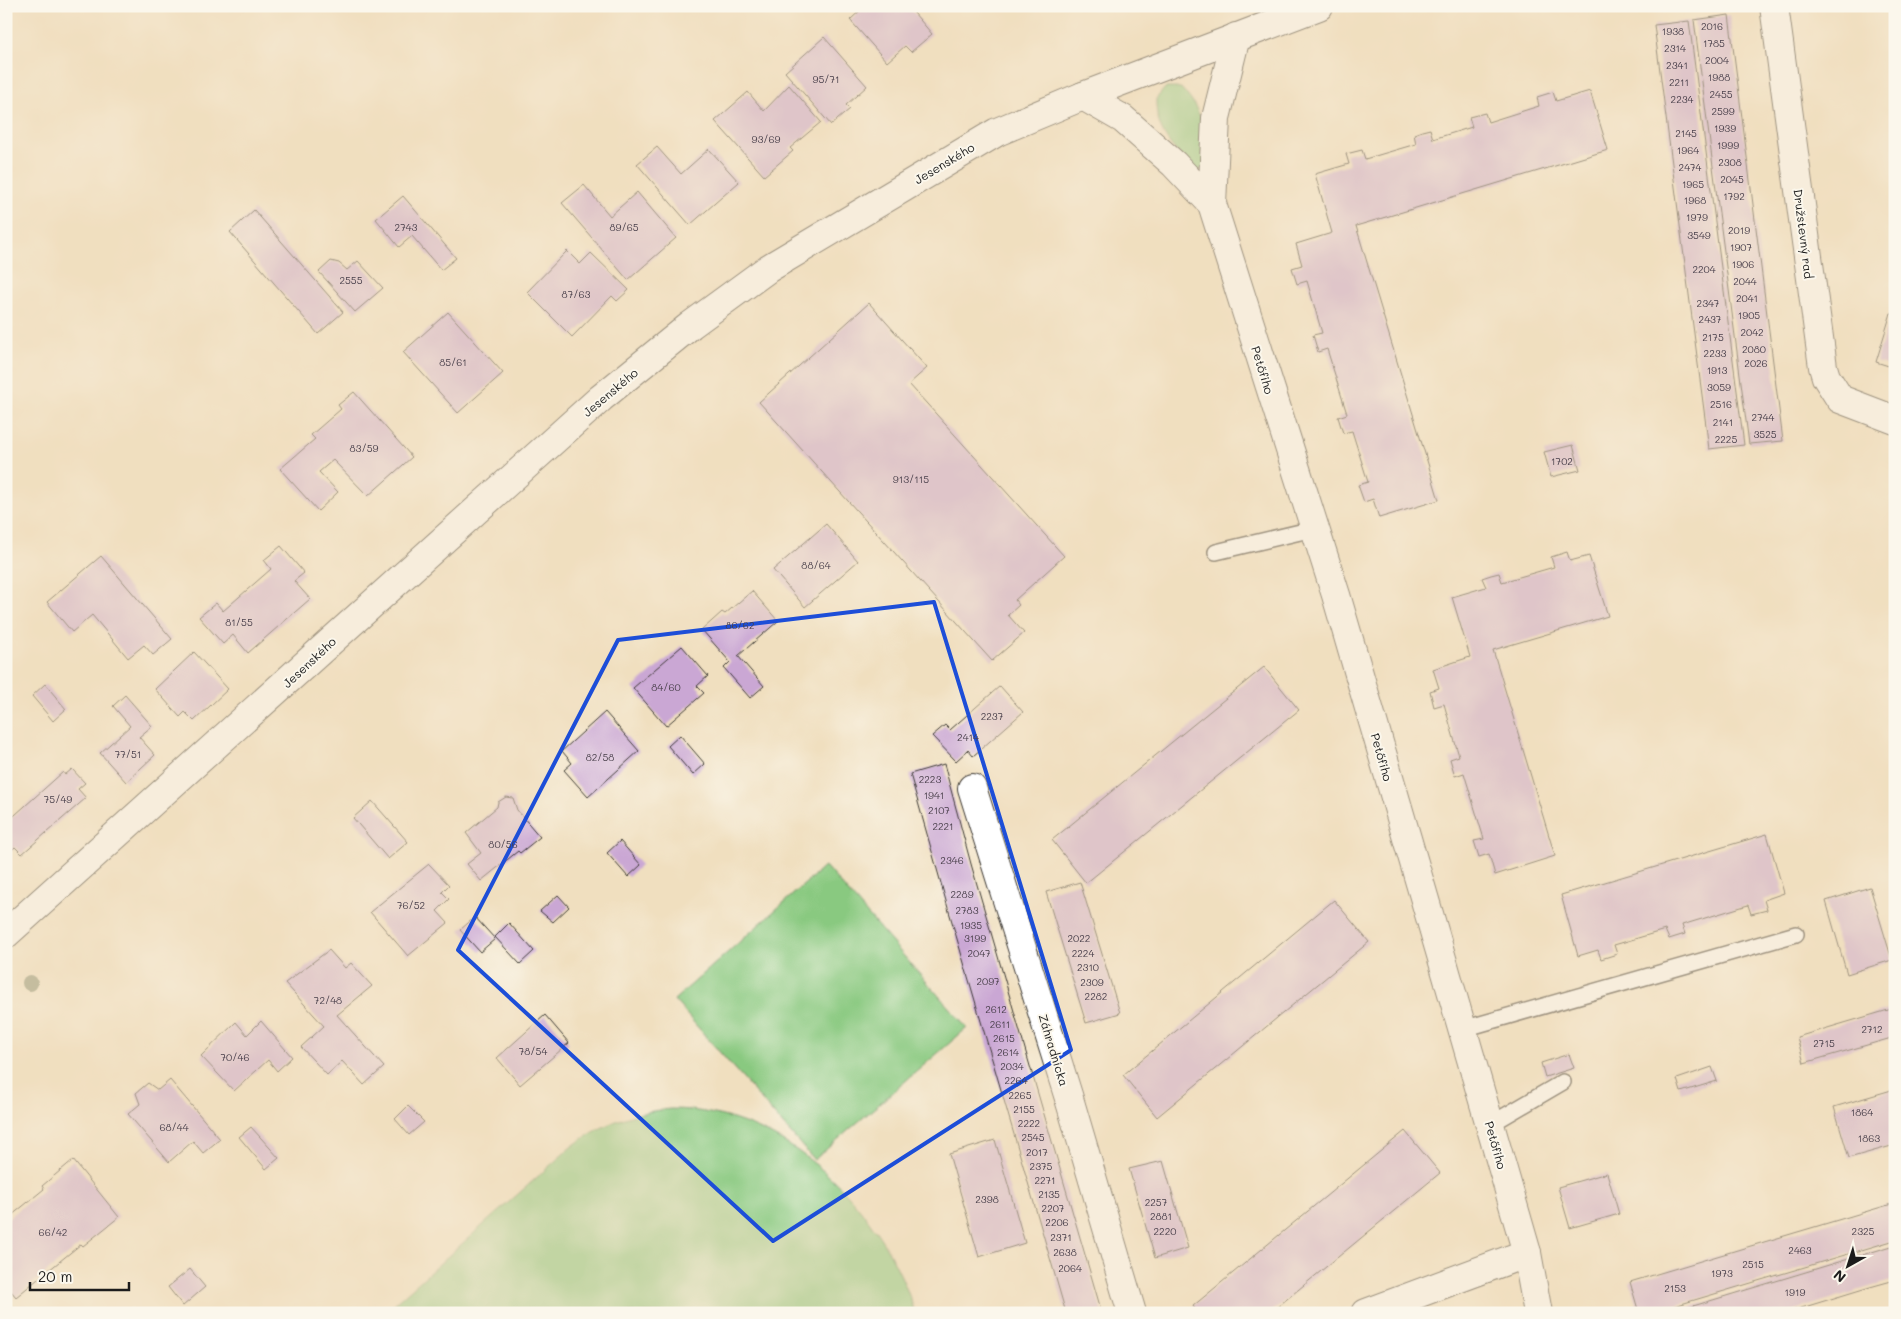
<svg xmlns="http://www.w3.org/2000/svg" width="1901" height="1319" font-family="Mali,sans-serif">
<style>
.green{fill:#89c980;stroke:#52724e}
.building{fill:#caa7d4}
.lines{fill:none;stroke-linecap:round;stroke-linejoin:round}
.lane-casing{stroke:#3c3934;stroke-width:18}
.street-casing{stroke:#3c3934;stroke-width:30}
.secondary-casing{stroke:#3c3934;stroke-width:30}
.primary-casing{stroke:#3c3934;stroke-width:30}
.lane{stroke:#fff;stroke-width:15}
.street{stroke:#fff;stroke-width:28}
.secondary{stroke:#fff;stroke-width:28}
.primary{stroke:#fff;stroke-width:28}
.tree{fill:#909579}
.marked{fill:none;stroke:#1d4ed8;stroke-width:4;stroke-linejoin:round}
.labels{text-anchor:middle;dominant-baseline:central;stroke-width:4;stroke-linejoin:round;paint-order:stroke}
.number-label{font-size:10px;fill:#483f4a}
.street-label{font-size:12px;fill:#1c1c1c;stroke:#fbf7ec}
</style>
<rect width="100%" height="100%" fill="#fbf7ec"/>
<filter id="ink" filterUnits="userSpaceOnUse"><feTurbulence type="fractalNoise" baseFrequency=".02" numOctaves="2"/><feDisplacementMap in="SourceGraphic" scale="10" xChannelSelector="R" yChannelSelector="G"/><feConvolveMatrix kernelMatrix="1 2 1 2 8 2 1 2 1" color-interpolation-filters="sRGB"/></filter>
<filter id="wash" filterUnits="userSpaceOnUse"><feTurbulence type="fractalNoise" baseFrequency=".0096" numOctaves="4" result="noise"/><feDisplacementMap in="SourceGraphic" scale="20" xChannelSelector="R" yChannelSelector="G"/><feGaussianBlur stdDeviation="1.12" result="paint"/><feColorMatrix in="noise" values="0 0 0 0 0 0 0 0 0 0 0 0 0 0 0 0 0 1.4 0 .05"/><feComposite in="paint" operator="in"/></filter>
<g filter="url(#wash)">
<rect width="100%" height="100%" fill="#f0dfbf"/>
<path class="green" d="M1165,88H1181C1208,118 1204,131 1205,169L1194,171C1173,148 1155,132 1156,99Z
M825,866L967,1028L814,1160L674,1000Z
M671,1109C786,1110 883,1207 915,1313H384L571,1147C602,1124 631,1112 671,1109Z"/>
<g id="blocks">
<path class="building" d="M865,6H908L932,34L911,52L905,46L887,62L850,20Z
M1729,15L1783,441L1749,444L1694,20Z
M1689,21L1744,445L1709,449L1654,25Z
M824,37L867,86L846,105L850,109L831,125L785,72Z
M789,85L821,122L790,148L793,151L764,176L715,121L748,92L764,111Z
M1590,91L1608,150L1356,226L1439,500L1379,518L1373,499L1364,502L1358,485L1368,482L1352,431L1343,433L1338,417L1347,414L1327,349L1318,352L1313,335L1322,333L1307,281L1297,284L1292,268L1302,265L1296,244L1332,233L1315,174L1349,164L1346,154L1362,150L1365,159L1416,144L1414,134L1422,131L1430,129L1433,139L1472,127L1469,117L1485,113L1488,122L1539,106L1537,97L1553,92L1556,101Z
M657,147L681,174L709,149L739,182L690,225L637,164Z
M584,185L610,216L637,192L676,238L628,280L562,203Z
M403,196L456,258L441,270L412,236L399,247L376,219Z
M254,210L343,312L318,334L230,232Z
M567,251L580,264L591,253L629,290L617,301L612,296L572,337L527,292Z
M331,261L339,263L347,270L358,261L383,288L355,312L319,272Z
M869,303L927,368L909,384L1064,556L1015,600L1019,605L1008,615L1024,633L992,661L759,402Z
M448,312L503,373L458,413L403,352Z
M1891,313L1895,314V368L1876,362Z
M354,392L412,457L368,496L333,460L319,472L338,492L318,511L280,469L315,439L311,435L341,409L338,405Z
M1573,445L1580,470L1551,477L1544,452Z
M826,524L858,561L805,607L773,570Z
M281,546L304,573L294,581L310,599L248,653L233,635L223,644L199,617L216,603L223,611L271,569L264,560Z
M1567,552L1570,561L1589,556L1608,616L1493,650L1555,856L1495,875L1489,854L1479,857L1474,841L1484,839L1464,773L1455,776L1450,759L1459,756L1444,704L1434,707L1430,691L1439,688L1433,669L1470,657L1452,597L1486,587L1482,578L1491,575L1499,573L1502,582L1554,567L1551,557Z
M101,556L172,639L153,655L144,645L128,658L92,615L72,632L47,602Z
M752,591L778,621L738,656L764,686L750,698L724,668L730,662L702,630L722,612L725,614Z
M682,646L708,676L697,686L704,693L666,726L633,688Z
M194,652L228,689L194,721L185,712L180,717L155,689Z
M1264,667L1299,710L1086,883L1052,840Z
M45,684L66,709L53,721L32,696Z
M1000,686L1023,712L973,756L968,750L956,761L932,736L945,725L950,730Z
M125,695L152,726L139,737L155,755L126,782L100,753L130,726L113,706Z
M605,712L639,751L588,797L564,770L572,763L562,751Z
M680,735L705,764L693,775L668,746Z
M944,764L971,864L1102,1313H1066L948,908L910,774Z
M72,769L85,783L78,789L86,798L22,854L15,847L8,853L6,823L63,772L65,775Z
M506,797L513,798L517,810L540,837L520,853L518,851L481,881L467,864L481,853L466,833L497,807L498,802Z
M372,801L408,842L388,859L353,818Z
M1767,834L1784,893L1764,900L1767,910L1751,914L1748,905L1682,925L1685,934L1669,939L1665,930L1614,945L1617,954L1601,959L1598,950L1578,956L1561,895Z
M620,841L641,865L628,877L607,853Z
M429,864L449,885L442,892L449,899L437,911L448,923L408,956L370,912Z
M1080,882L1120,1013L1086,1023L1046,892Z
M1870,887L1892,960L1847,974L1826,901Z
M558,895L569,907L553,922L540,911Z
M1334,900L1369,942L1157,1117L1123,1075Z
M475,917L495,939L480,952L460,930Z
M509,923L534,951L520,964L495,937Z
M329,950L345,968L351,963L372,986L337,1015L384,1067L364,1085L342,1061L327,1075L301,1047L324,1026L285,983Z
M1895,1008V1037L1804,1063L1797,1037Z
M545,1015L569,1043L520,1085L497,1058Z
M261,1021L292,1057L277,1071L268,1060L234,1091L201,1056L236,1022L247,1035Z
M1569,1054L1574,1068L1545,1077L1541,1063Z
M1712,1067L1717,1081L1681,1092L1677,1079Z
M170,1080L220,1139L203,1153L193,1141L169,1162L128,1114L140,1104L136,1093L148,1083L158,1090Z
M1895,1089V1145L1849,1158L1834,1107Z
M408,1106L424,1122L409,1135L395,1119Z
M251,1127L279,1158L266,1169L239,1137Z
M1405,1131L1440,1173L1270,1313H1198L1193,1306Z
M995,1140L1025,1243L979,1257L949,1154Z
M73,1160L119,1217L83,1246L81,1244L16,1297L6,1285V1220L44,1189L42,1186Z
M1163,1161L1188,1248L1155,1258L1129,1169Z
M1607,1173L1619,1214L1570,1228L1558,1187Z
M1895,1203V1240L1651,1313H1639L1630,1282Z
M1895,1245V1280L1870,1287L1785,1313H1670Z
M190,1269L205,1287L183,1306L168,1287Z"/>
</g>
</g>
<g filter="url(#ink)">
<use href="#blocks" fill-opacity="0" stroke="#3c3934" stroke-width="1"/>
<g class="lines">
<g class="lane-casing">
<path id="lane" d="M1216,552L1313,529
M1463,1029L1796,934
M1491,1124L1563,1082"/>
</g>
<g class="street-casing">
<path id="street" d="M1774,6L1823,367L1826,377L1840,399L1895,420
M972,788L1068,1095L1132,1313
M1366,1313L1527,1253"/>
</g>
<g class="secondary-casing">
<path id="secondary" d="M1236,37L1216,118L1212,204L1336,595L1443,962L1527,1253L1538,1313
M1083,96L1123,119L1174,164L1212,204"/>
</g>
<g class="primary-casing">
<path id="primary" d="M6,934L601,398L691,325L769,268L997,132L1083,96L1319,6"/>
</g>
<use href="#lane" class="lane"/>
<use href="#street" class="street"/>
<use href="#secondary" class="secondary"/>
<use href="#primary" class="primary"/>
</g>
<circle class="tree" cx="30" cy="983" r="8"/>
</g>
<path d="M0 0H1901V1319H0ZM934,602L1071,1050L773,1241L458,950L618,640Z" fill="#f0dfbf" fill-opacity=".55" fill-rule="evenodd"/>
<path class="marked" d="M934,602L1071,1050L773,1241L458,950L618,640Z"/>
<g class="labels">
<g class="number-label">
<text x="1712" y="26">2016</text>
<text x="1673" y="31">1938</text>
<text x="1714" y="43">1785</text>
<text x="1675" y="48">2314</text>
<text x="1717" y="60">2004</text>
<text x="1677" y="65">2341</text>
<text x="1719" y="77">1988</text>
<text x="826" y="79">95/71</text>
<text x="1679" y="82">2211</text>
<text x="1721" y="94">2455</text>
<text x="1682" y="99">2234</text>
<text x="1723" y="111">2599</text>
<text x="1725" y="128">1939</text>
<text x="1686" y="133">2145</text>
<text x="766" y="139">93/69</text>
<text x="1728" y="145">1999</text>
<text x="1688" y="150">1964</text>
<text x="1730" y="162">2308</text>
<text x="1690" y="167">2474</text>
<text x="1732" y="179">2045</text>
<text x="1693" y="184">1965</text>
<text x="1734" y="196">1792</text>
<text x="1695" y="200">1968</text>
<text x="1697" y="217">1979</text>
<text x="406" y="227">2743</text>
<text x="624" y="227">89/65</text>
<text x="1739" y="230">2019</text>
<text x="1699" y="235">3549</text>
<text x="1741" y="247">1907</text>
<text x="1743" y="264">1906</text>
<text x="1704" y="269">2204</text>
<text x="351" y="280">2555</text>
<text x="1745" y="281">2044</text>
<text x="576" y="294">87/63</text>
<text x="1747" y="298">2041</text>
<text x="1708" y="303">2347</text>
<text x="1749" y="315">1905</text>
<text x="1710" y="319">2437</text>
<text x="1752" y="332">2042</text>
<text x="1713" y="337">2175</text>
<text x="1754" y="349">2080</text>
<text x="1715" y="353">2233</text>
<text x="453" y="362">85/61</text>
<text x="1756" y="363">2026</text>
<text x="1717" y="370">1913</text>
<text x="1719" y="387">3059</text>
<text x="1721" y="404">2516</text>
<text x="1763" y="417">2744</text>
<text x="1723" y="422">2141</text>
<text x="1765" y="434">3525</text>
<text x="1726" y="439">2225</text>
<text x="364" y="448">83/59</text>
<text x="1562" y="461">1702</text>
<text x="911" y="479">913/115</text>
<text x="816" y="565">88/64</text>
<text x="239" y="622">81/55</text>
<text x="740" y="625">86/62</text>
<text x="666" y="687">84/60</text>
<text x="992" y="716">2237</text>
<text x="968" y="737">2414</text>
<text x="128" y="754">77/51</text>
<text x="600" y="757">82/58</text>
<text x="930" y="779">2223</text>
<text x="934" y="795">1941</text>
<text x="58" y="799">75/49</text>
<text x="939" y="810">2107</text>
<text x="943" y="826">2221</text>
<text x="503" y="844">80/56</text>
<text x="952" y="860">2346</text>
<text x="962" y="894">2289</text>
<text x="411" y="905">76/52</text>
<text x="967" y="910">2783</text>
<text x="971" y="925">1935</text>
<text x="975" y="938">3199</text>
<text x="1079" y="938">2022</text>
<text x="979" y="953">2047</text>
<text x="1083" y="953">2224</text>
<text x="1088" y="967">2310</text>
<text x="988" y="981">2097</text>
<text x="1092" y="982">2309</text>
<text x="1096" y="996">2282</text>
<text x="328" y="1000">72/48</text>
<text x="996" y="1009">2612</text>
<text x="1000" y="1024">2611</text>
<text x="1872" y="1029">2712</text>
<text x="1004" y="1038">2615</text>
<text x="1824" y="1043">2715</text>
<text x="533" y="1051">78/54</text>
<text x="1008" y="1052">2614</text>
<text x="235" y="1057">70/46</text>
<text x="1012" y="1066">2034</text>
<text x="1016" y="1080">2264</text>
<text x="1020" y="1095">2265</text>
<text x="1024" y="1109">2155</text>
<text x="1862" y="1112">1864</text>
<text x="1029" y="1123">2222</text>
<text x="174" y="1127">68/44</text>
<text x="1033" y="1137">2545</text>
<text x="1869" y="1138">1863</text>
<text x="1037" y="1152">2017</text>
<text x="1041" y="1166">2375</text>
<text x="1045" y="1180">2271</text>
<text x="1049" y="1194">2135</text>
<text x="987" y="1199">2398</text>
<text x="1156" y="1202">2257</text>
<text x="1053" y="1208">2207</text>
<text x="1161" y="1216">2881</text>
<text x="1057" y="1222">2206</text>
<text x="1165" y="1231">2220</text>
<text x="1863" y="1231">2325</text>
<text x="53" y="1232">66/42</text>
<text x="1061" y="1237">2371</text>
<text x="1800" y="1250">2463</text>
<text x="1065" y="1252">2638</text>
<text x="1753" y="1264">2515</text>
<text x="1070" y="1268">2064</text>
<text x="1722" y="1273">1973</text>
<text x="1675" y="1288">2153</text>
<text x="1795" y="1292">1919</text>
</g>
<g class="street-label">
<text transform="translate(944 163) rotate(-31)">Jesenského</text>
<text transform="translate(1804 234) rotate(83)">Družstevný rad</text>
<text transform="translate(1263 370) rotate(73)">Petőfiho</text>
<text transform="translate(610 392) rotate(-40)">Jesenského</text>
<text transform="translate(309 662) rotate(-43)">Jesenského</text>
<text transform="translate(1382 757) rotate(74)">Petőfiho</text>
<text transform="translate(1054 1050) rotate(73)">Záhradnícka</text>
<text transform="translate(1496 1145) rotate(74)">Petőfiho</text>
</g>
</g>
<rect width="1901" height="1319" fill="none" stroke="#fbf7ec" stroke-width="25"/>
<g transform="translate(1848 1266) rotate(219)" stroke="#fbf7ec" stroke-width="4" paint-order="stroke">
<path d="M0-4L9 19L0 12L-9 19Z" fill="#1c1c1c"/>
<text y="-8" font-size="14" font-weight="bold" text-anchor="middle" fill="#1c1c1c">N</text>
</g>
<path d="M30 1282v8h99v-8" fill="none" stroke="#1c1c1c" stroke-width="2.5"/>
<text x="38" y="1282" font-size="15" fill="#1c1c1c" stroke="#fbf7ec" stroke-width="4" paint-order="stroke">20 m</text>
</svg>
